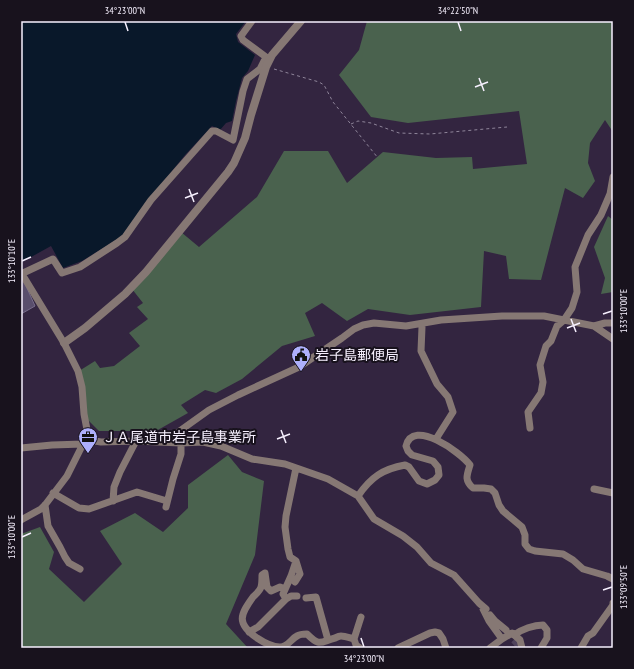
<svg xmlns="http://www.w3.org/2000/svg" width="634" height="669" font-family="'PT Sans Narrow','Noto Sans JP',sans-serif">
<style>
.forest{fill:#4a624e}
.water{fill:#09182a}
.building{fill:#594e6c;stroke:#786d8c}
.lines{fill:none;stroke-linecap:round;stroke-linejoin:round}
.minor-tunnel{stroke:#50435c;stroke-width:7;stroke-dasharray:7 3.5;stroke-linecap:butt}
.path{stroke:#8f859a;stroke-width:1;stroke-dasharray:3 3;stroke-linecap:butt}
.minor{stroke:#867874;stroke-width:7}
.tertiary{stroke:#867874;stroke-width:8}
.ticks{fill:none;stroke:#f6f0fe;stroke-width:1.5}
.labels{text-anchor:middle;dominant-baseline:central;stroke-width:4;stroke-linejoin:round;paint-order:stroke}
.poi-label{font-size:14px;fill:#f6f0fe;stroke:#18121d;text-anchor:start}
.neatline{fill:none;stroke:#f6f0fe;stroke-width:1.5}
.ticks-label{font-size:10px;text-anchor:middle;fill:#f6f0fe}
</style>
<rect width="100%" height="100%" fill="#332540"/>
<path class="forest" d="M367,21H613V132L605,120L590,143L588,163L595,181L583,198L565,188L541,280L509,279L506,256L484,251L481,307L410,315L368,309L347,321L322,303L305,313L315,336L282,346L242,379L216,393L205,390L181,405L188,413L156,431H99L86,418L79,371L95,361L100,368L114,366L140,346L129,333L148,319L137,307L143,303L132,289L181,232L199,247L257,197L284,151H328L347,183L383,152L436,158L472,157L473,169L527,164L519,111L408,123L371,117L339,75L359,50Z
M608,216L613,220V292L601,294L605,278L594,247Z
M228,455L242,472L264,481L255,555L226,624L248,648H21V534L40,527L54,552L49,569L84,602L122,564L100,531L135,513L163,532L188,508V485Z"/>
<path class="water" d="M21,21H246L236,34L238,42L255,55L248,71L242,78L236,101L232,121L226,123L220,130L212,126L185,155L150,198L121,237L82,261L63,268L51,246L22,262L23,268L21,270Z"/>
<path class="building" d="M22,277L35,306L21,314V278Z"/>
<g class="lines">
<path class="minor-tunnel" d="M507,632L521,648"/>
<path class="path" d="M274,69L319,82L324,85L333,102L378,158
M351,124L358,121L371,123L399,133L430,134L507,127"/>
<path class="minor" d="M21,274L53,259L62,273L80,267L117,243L125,237L151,200L212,131H216L233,140L243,91L247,79L260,69L266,57L243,40L241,36L252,21
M22,274L64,343L78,371L82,387L84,414L89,440L101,442L136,441L181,443L203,442L221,446L252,459L285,464L328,479L358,496L374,519L403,536L417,547L431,563L454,575L479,603L486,609H483L489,621L502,639
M421,324L422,327L421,351L437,384L448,397L453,412L436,439
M594,326L605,323H613
M530,428L528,412L541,393L543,382L540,365L546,346L551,341L557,326L564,320L572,308L577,292L575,267L588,235L601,215L610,194L613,177
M170,442L174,435L209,410L238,395L299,367L342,338L354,329L363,325L374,323L406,326L441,320L502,316H544L594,326L613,339
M21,448L52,445L83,444
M594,489L613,493
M53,493L79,508L89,509L137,492L167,501
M358,496C371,477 383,469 405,465L409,467L419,481L427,484L435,480L439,475L438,467L433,461L412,455L408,451L406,446C413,418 460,452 470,465C467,475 464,480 473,488H484L491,489L495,493L499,505L503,511L522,527L525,535V544L529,549L535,551L563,554L573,560L583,569L607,576L613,579
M113,501L114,487L120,472L136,441
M45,505L48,526L60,547L65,557L69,563L80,569
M166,507L173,479L181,454V443
M21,520L41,509L45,505L67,476L83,444L89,440
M295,582L300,574L296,561
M285,589L280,587L271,591L267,587L265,573L262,575C262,579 262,584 261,587C260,591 256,594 253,597C240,615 236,623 257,638C263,642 272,647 280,647C288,647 291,639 297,636C300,634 304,634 307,634C320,647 320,642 335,638C337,637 339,636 341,636C345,636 350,638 354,639
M306,598L316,597L328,640
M286,599L291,596H297
M490,615L495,621L506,630
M249,632L258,627L286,599L283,594L291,576L296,561L290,557L288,549L285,527L286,516L296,468
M514,635C522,629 534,625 543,625L547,630V638L541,648
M360,648L356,645L354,639L361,617
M398,648L430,633L435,632L439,633L443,639L446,648
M490,648L502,639L512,633L520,640L522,648
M581,648L588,636L593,633L613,605V603"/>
<path class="tertiary" d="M64,343L85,328L125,294L146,272L228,172L234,163L245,138L251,115L266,67L272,55L301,21"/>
</g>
<path class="ticks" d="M125,22L128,31M458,22L461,31M479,78L484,91M475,87L488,82M189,189L194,202M185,198L198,193M22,261L31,257M603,314L612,311M571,319L576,332M567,328L580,323M281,430L286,443M277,439L290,434M22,537L31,533M603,590L612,587M361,638L364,647"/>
<defs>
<g id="civic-pin" transform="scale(1)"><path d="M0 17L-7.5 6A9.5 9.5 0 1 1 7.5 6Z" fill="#adaffb" stroke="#18121d"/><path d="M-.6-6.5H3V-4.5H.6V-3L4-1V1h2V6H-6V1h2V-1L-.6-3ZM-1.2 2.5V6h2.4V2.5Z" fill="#111"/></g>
<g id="office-pin" transform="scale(1)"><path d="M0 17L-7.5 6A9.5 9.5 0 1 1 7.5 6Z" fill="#adaffb" stroke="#18121d"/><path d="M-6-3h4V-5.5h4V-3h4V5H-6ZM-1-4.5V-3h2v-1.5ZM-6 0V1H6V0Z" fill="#111"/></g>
</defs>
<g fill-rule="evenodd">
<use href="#civic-pin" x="301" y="355"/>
<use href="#office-pin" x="88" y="437"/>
</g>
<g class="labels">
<g class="poi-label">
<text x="315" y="355">岩子島郵便局</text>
<text x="102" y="437">ＪＡ尾道市岩子島事業所</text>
</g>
</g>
<rect width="634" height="669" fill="none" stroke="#18121d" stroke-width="44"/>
<rect x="22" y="22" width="590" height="625" class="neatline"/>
<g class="ticks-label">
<text x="125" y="14">34°23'00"N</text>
<text x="458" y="14">34°22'50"N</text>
<text transform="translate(11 261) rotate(-90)" y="4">133°10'10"E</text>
<text transform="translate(623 311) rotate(-90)" y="4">133°10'00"E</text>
<text transform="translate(11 537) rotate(-90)" y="4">133°10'00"E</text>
<text transform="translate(623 587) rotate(-90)" y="4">133°09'50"E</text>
<text x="364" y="662">34°23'00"N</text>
</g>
</svg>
